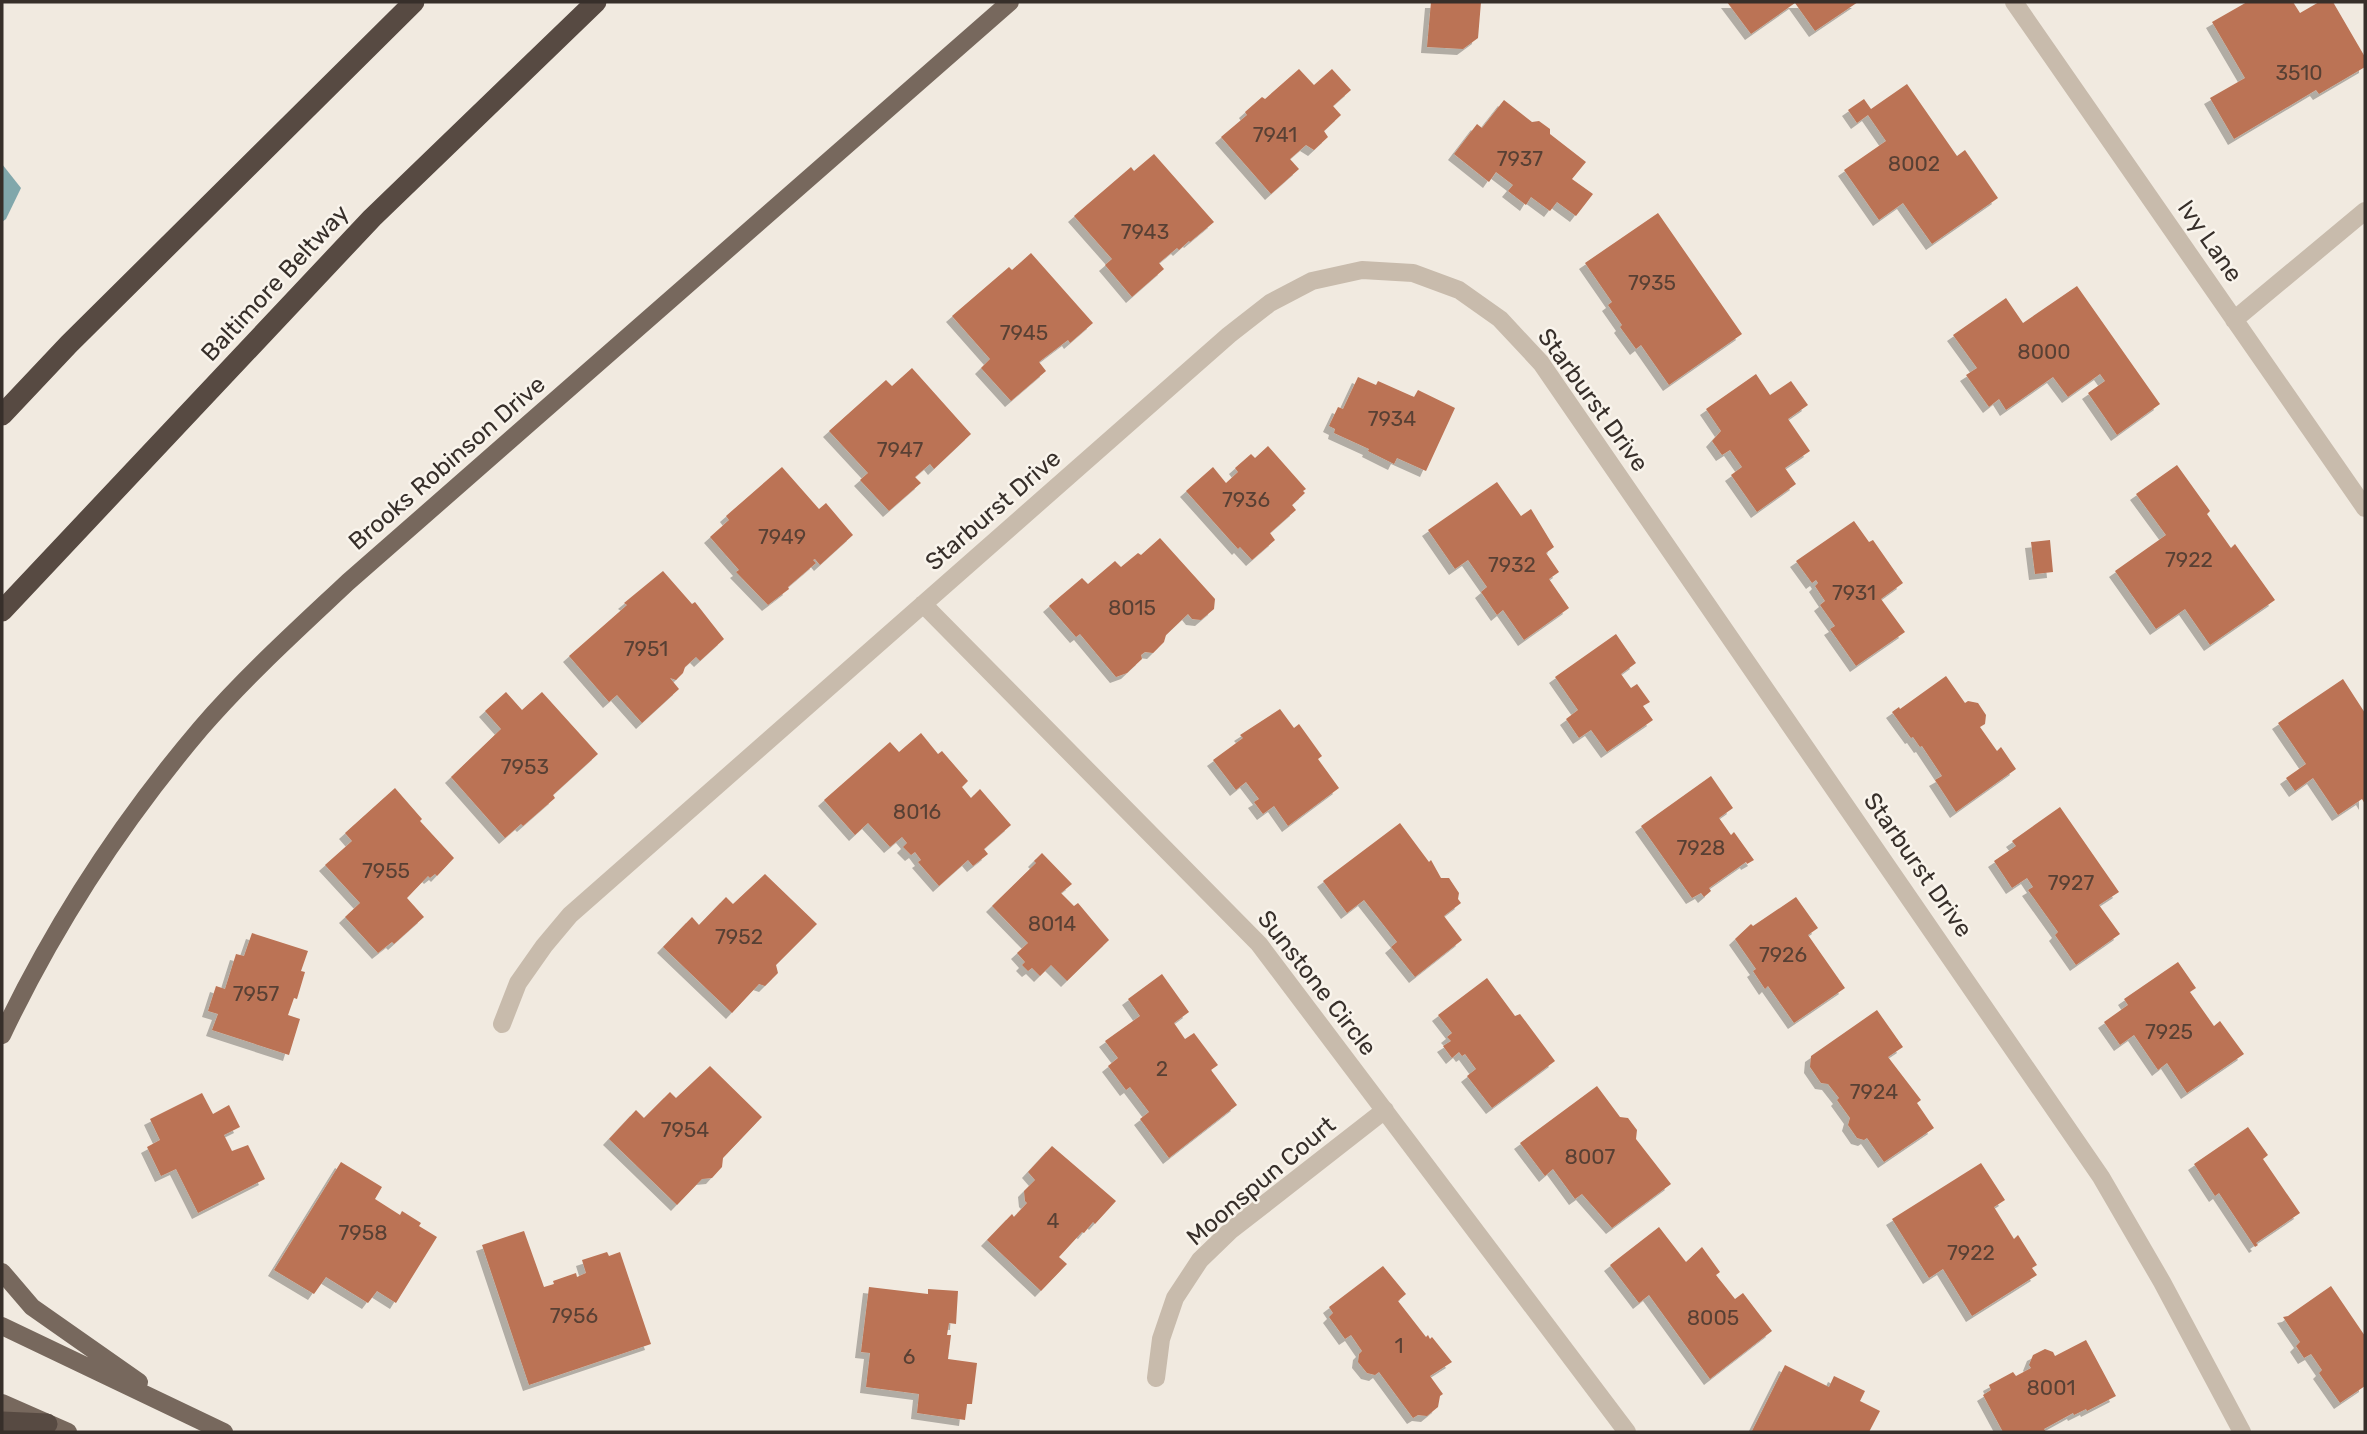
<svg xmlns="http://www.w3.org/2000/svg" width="2367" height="1434" font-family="Rubik,sans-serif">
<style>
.water{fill:#81a7ab}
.building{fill:#bb7354;filter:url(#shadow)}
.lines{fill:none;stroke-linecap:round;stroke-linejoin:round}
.minor{stroke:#c8bbac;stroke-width:18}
.major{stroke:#77685d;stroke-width:18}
.highway{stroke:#574a42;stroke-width:21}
.labels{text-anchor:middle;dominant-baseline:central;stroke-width:5;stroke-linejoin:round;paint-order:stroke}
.number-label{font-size:21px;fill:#584034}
.street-label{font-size:24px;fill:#372f2a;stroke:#f9f4ec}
</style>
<defs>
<filter id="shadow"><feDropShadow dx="-6" dy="6" stdDeviation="0" flood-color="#0004"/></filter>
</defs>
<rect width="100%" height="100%" fill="#f1eae0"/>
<path class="water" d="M2,164L21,188L6,219L2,222Z"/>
<path class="building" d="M1431,2H1481L1478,38L1463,49L1427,47Z
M1727,2H1858L1815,31L1795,3L1751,34Z
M2247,2H2293L2300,13L2319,2H2333L2365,57V67L2319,94L2316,90L2234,139L2210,98L2245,78L2212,22Z
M1299,69L1314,85L1332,69L1351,90L1333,106L1341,115L1324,131L1328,137L1314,150L1306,145L1290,159L1299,169L1271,194L1221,137L1247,115L1245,112L1262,97L1265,99Z
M1907,84L1957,156L1965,150L1998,198L1932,244L1903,203L1879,220L1844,170L1886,141L1868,115L1857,123L1848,110L1864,99L1871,109Z
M1504,100L1532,122L1539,121L1550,129V134L1586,162L1572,179L1593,194L1576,216L1557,202L1550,211L1531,197L1526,205L1508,191L1513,185L1496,172L1489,182L1454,154L1477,124L1482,128Z
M1154,154L1214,222L1190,242L1189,241L1179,250L1177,248L1159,263L1164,269L1132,297L1105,265L1112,259L1074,216L1131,167L1134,171Z
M1658,213L1742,334L1669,385L1641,345L1636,349L1620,327L1622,325L1608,305L1612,302L1585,263Z
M1031,253L1093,323L1070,343L1068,340L1039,362L1046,371L1011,401L981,368L990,359L952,316L1009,267L1012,270Z
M2077,286L2160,404L2117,435L2088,393L2105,381L2100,374L2068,397L2053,377L2006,410L1999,399L1989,407L1966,375L1977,368L1953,335L2006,298L2023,323Z
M912,368L971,434L934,469L930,464L915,477L921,483L889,511L860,480L868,473L829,431L886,380L892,386Z
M1756,374L1770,395L1791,381L1808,405L1788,419L1810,451L1785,468L1796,484L1757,512L1731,475L1742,467L1730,450L1722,455L1712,441L1721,431L1706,409Z
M1358,377L1376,385L1378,381L1414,397L1418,390L1455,408L1426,471L1397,458L1394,464L1368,451L1369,449L1334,433L1335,429L1329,426L1338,407L1343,409Z
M1268,446L1306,489L1303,491L1305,493L1292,505L1296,510L1270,533L1275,540L1252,560L1240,547L1238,549L1186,491L1213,467L1226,483L1238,472L1235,468L1251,454L1255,458Z
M2177,465L2210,511L2207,514L2231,548L2235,544L2275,600L2210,645L2185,609L2156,629L2115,571L2166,535L2136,494Z
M782,467L819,509L826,503L853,535L820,565L815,559L813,560L816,563L788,587L789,589L768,605L736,572L739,570L710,537L729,520L726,516Z
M1497,482L1521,516L1531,509L1554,547L1546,553L1559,572L1549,579L1569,608L1524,640L1503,610L1497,615L1481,592L1487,587L1468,560L1455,569L1428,530Z
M1854,521L1869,542L1873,540L1903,583L1881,599L1905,632L1856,666L1830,629L1835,626L1820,605L1825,601L1815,586L1818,583L1816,580L1812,583L1796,561Z
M1160,538L1215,599L1214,609L1201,620L1192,619L1188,614L1166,635L1164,642L1153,653L1145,652L1141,655L1142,659L1127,673L1116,677L1080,634L1076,637L1049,606L1082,578L1088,584L1115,561L1121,567L1138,553L1141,555Z
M2050,540L2053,572L2035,574L2031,542Z
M663,571L692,604L695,602L724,639L700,661L696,657L685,667L683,673L676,680L670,678L679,689L642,723L617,695L609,702L569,656L627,605L624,603Z
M1616,634L1636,663L1621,674L1631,688L1637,684L1650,702L1643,706L1653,720L1607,752L1591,730L1579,738L1566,719L1578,710L1555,677Z
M1946,676L1965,703L1968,701L1978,703L1986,715L1985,724L1980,727L1997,751L2001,747L2016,769L1956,812L1935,780L1942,776L1922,746L1920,747L1913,737L1911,738L1892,712L1899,707L1900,709Z
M2343,679L2365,713V804L2362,799L2338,815L2313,778L2295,791L2286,778L2306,764L2278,723Z
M506,692L522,710L542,692L598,754L553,795L555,798L523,826L521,824L505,838L451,777L501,729L485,711Z
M1280,709L1294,728L1299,724L1322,756L1318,759L1339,788L1288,826L1274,806L1263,814L1254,802L1259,799L1246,782L1236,790L1213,760L1243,738L1240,735Z
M921,733L938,754L942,751L968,781L962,787L971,798L980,789L1011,825L984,849L988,854L973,866L968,860L939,886L918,862L921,860L915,852L911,855L903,847L907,843L902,837L890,847L868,823L855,835L824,800L890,742L899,752Z
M1711,776L1733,808L1719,818L1731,835L1734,832L1754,860L1747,864L1746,862L1709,888L1711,891L1704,897L1701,893L1692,898L1641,826Z
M395,788L422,819L420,821L454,858L437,876L435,874L430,878L428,876L407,898L424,917L394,944L392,942L378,953L345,917L360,903L325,865L352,841L345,833Z
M2060,807L2119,892L2099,905L2120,934L2076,965L2055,935L2058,932L2028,890L2033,887L2027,878L2012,888L1994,861L2016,846L2012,841Z
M1400,823L1429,862L1431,860L1441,878H1449L1459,893L1458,899L1461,903L1444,916L1462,940L1415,977L1391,947L1397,942L1364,900L1347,913L1323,881Z
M1042,853L1072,884L1061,893L1074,906L1078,903L1109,940L1067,981L1051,965L1040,976L1032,968L1028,971L1022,965L1025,962L1017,953L1028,943L992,906L1036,863L1034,861Z
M765,874L817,924L776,965L778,973L765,986L759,984L732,1013L663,947L692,917L699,925L726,897L733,904Z
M1796,897L1818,928L1808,935L1845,988L1794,1023L1768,986L1765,989L1753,971L1756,969L1735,939L1751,924L1753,926Z
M252,933L308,951L301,971L305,972L297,999L294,998L288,1015L300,1019L289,1055L212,1030L218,1014L208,1011L216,986L225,989L236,954L244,956Z
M2178,962L2196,988L2190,992L2214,1026L2220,1021L2244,1054L2187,1093L2167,1063L2158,1070L2134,1035L2120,1045L2104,1022L2128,1005L2124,999Z
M1162,974L1189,1012L1174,1023L1185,1039L1194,1033L1218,1065L1211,1070L1237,1105L1169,1158L1140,1119L1149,1112L1130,1087L1126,1090L1108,1066L1118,1058L1105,1041L1140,1016L1128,999Z
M1487,978L1515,1016L1520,1014L1555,1061L1492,1108L1467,1076L1476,1069L1465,1054L1462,1056L1459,1052L1452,1058L1443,1046L1451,1041L1447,1037L1452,1033L1438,1015Z
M1877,1010L1903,1047L1888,1057L1921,1100L1917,1103L1934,1128L1884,1162L1867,1138L1864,1140L1857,1138L1848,1125L1850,1118L1837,1100L1839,1098L1828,1084L1821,1083L1810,1067L1811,1056Z
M710,1066L762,1117L723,1158L722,1167L712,1178L702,1179L677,1205L609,1139L636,1110L644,1118L670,1092L676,1098Z
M1597,1086L1620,1117L1628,1118L1637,1130L1636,1139L1671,1184L1612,1228L1582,1194L1575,1199L1553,1169L1545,1176L1520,1143Z
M202,1093L213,1114L229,1105L240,1127L224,1135L232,1151L248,1145L265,1179L198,1213L176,1169L161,1176L147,1147L160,1140L150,1119Z
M2248,1127L2268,1155L2263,1159L2300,1213L2256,1243L2258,1245L2255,1247L2219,1193L2215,1196L2194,1164Z
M1052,1146L1116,1201L1095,1224L1093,1222L1084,1233L1082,1232L1059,1257L1067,1264L1041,1291L987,1240L1012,1214L1014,1217L1027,1203L1025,1201L1024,1191L1035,1180L1028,1172Z
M341,1162L382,1187L375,1199L400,1215L402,1211L421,1223L419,1226L437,1237L396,1303L377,1291L368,1303L326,1277L314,1294L274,1270Z
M1981,1163L2005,1200L1994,1207L2014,1239L2018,1235L2037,1265L2032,1268L2037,1275L1972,1316L1943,1269L1929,1278L1892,1219Z
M1659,1227L1686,1262L1702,1247L1720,1272L1716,1275L1735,1299L1743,1293L1772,1331L1710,1379L1649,1295L1639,1303L1610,1265Z
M524,1231L544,1287L554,1284L553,1281L576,1273L577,1277L586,1273L582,1260L607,1252L609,1256L620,1252L651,1344L529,1385L482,1245Z
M1383,1266L1406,1294L1398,1301L1426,1337L1428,1335L1430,1339L1432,1337L1452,1362L1430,1376L1443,1394L1440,1396L1438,1407L1427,1416L1418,1415L1413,1418L1379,1372L1375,1375L1367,1373L1358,1362L1359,1354L1362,1351L1351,1335L1345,1339L1329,1317L1333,1313L1329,1307Z
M2331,1286L2365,1336V1386L2340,1403L2319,1373L2322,1370L2311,1354L2304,1358L2296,1346L2300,1342L2283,1317L2288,1316Z
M869,1287L928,1294V1289L958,1291L956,1324L949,1323L947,1335H951L948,1359L977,1363L972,1404H967L965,1420L917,1413L919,1394L866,1387L870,1353L861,1352Z
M2086,1340L2116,1396L2087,1411L2086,1409L2074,1415L2073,1413L2044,1429L2046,1432H2003L1983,1395L1991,1390L1989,1385L2013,1372L2016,1376L2031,1368L2029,1365L2033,1355L2045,1349L2053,1352L2055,1356Z
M1785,1365L1829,1387L1834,1376L1865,1391L1860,1401L1880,1411L1869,1432L1752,1431Z"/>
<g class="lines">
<path class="minor" d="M2014,2L2365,508
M2234,320L2365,211
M923,604L1259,944L1627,1432
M502,1024L518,983L544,946L570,915L1229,335L1270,303L1312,281L1362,270L1413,273L1459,290L1500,319L1541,363L2101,1177L2162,1282L2242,1432
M1156,1378L1161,1339L1175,1298L1200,1260L1230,1231L1385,1110"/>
<path class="major" d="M2,1035C55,924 122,821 201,728C246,676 298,629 348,582L1010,2
M2,1272L32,1307L139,1382
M2,1326L224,1432
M2,1403L68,1432"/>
<path class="highway" d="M2,415L69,344L414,2
M2,611L372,218L596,2
M2,1422L47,1424"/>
</g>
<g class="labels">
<g class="number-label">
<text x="2299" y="72">3510</text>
<text x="1275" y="134">7941</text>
<text x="1520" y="158">7937</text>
<text x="1914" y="163">8002</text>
<text x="1145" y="231">7943</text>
<text x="1652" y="282">7935</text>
<text x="1024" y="332">7945</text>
<text x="2044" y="351">8000</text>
<text x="1392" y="418">7934</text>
<text x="900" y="449">7947</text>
<text x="1246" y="499">7936</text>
<text x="782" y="536">7949</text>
<text x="2189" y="559">7922</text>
<text x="1512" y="564">7932</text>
<text x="1854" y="592">7931</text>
<text x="1132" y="607">8015</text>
<text x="646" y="648">7951</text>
<text x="525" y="766">7953</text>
<text x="917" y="811">8016</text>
<text x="1701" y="847">7928</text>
<text x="386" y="870">7955</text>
<text x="2071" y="882">7927</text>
<text x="1052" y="923">8014</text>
<text x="739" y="936">7952</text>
<text x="1783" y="954">7926</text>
<text x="256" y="993">7957</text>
<text x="2169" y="1031">7925</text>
<text x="1162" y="1068">2</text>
<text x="1874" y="1091">7924</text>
<text x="685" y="1129">7954</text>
<text x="1590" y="1156">8007</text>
<text x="1053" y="1220">4</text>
<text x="363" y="1232">7958</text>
<text x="1971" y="1252">7922</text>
<text x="574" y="1315">7956</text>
<text x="1713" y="1317">8005</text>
<text x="1399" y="1345">1</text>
<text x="909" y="1356">6</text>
<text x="2051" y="1387">8001</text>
</g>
<g class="street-label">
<text transform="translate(2210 241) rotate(55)">Ivy Lane</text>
<text transform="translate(275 283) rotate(-47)">Baltimore Beltway</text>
<text transform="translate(1593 400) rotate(54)">Starburst Drive</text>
<text transform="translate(447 463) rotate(-41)">Brooks Robinson Drive</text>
<text transform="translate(993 510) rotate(-41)">Starburst Drive</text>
<text transform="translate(1918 865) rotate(55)">Starburst Drive</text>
<text transform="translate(1317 983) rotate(52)">Sunstone Circle</text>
<text transform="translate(1261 1181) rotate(-40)">Moonspun Court</text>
</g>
</g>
<rect width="2367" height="1434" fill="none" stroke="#372f2a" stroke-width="7"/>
</svg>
